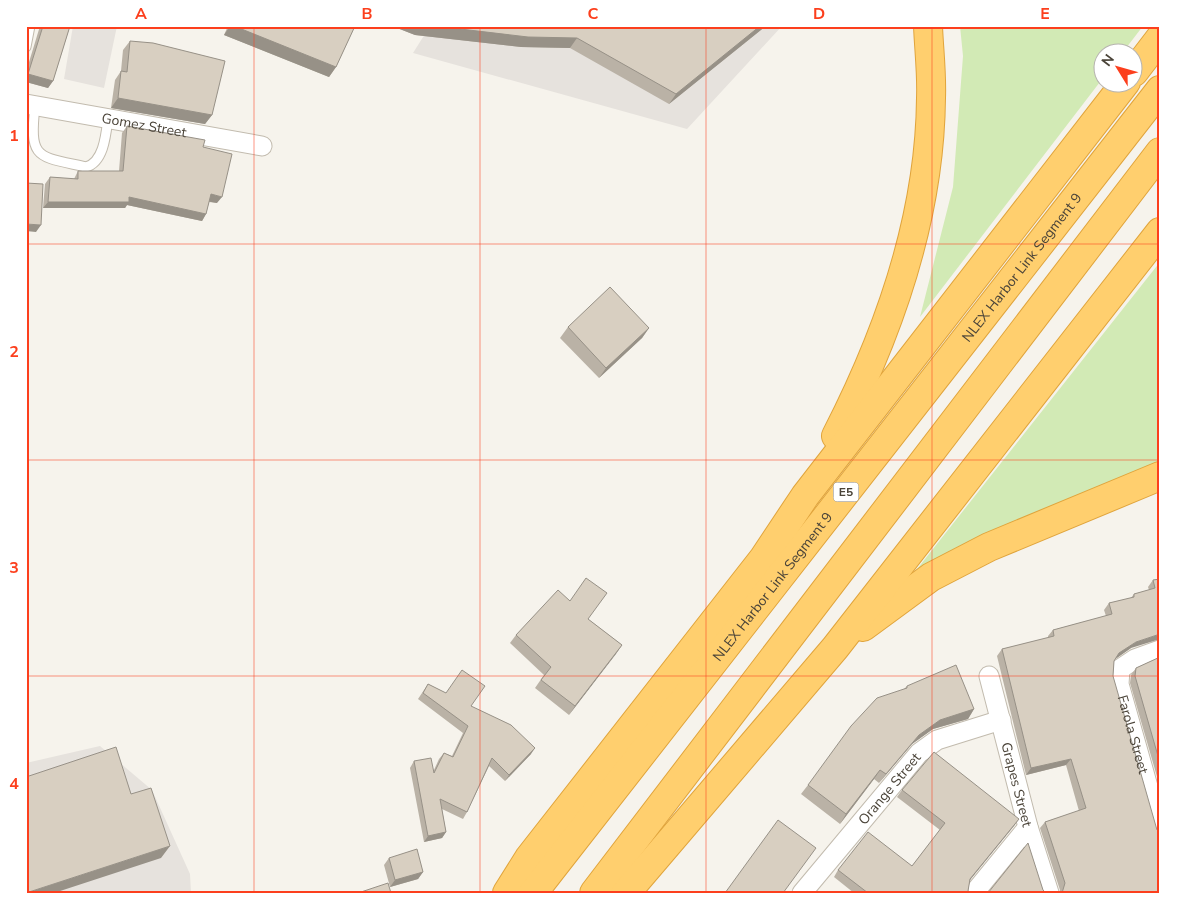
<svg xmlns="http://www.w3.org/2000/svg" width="1186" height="919" font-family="'Nunito Sans',sans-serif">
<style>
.industrial{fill:#e6e2dd}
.green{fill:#d2eab5}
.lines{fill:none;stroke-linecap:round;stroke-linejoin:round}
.service-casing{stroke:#c2bbae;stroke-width:11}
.minor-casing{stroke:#c2bbae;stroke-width:21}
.motorway-casing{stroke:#e0a43c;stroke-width:30}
.service{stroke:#fff;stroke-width:9}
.minor{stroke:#fff;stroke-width:19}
.motorway{stroke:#ffcf6e;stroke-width:28}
.wall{fill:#bab2a6}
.shaded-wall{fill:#979187}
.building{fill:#d8cfc1;stroke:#979187}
.grid{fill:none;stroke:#fc3f1d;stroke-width:1;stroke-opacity:0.55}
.labels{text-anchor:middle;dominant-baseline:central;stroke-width:4;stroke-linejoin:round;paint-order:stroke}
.shield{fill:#fff;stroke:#817c74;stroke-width:1}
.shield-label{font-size:12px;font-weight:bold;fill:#4b4439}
.street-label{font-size:14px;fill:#4b4439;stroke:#fff}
.neatline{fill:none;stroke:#fc3f1d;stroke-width:2}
.grid-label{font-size:16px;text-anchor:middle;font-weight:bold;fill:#fc3f1d}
</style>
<rect width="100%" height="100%" fill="#f6f3ec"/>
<path class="industrial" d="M73,26H117L104,88L64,79Z
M430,26H782L687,129L413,53Z
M100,746L152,790L190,874L191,893H26V763Z"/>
<path class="green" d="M960,26H1143L1123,52H1104L1103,78L920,317L953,187L963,56Z
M1160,262V465L910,578Z"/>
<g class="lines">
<g class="service-casing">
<path id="service" d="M26,47L30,26
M35,106C29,160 37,156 86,167C104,162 106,134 108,118"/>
</g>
<g class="minor-casing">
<g id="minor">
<path id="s1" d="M26,104L262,146"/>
<path id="s2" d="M1160,650L1135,659L1120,669L1119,684L1160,829"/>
<path id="s3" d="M989,676L1028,827L1049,893"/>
<path id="s4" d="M802,893L919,753L937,740L1001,720"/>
<path d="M974,893L1028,827"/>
</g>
</g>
<g class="motorway-casing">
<g id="motorway">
<path d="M1134,72L1160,38"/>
<path d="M836,436C889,333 930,216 931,98C932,74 929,50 928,26"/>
<path d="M863,627L931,577L989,547L1160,476"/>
<path d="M507,893L529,858L763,559L805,496L1126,82"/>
<path id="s5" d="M533,893L1160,90"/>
<path d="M594,893L1160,152"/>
<path d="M626,893L835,648L1160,232"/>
</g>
</g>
<use href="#service" class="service"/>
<use href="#minor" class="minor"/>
<use href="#motorway" class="motorway"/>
</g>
<path class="wall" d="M40,26H70L53,81L48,88L26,82V72Z
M228,26H355L336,67L329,77L224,35Z
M392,26H766L669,104L570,48L521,47L415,35Z
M130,41L212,115L205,124L111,108L115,80L121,71L123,50Z
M127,126L203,147L217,203L209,202L206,214L202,221L127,205L125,208H43L45,184L50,177L74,179L78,171H119L122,133Z
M568,327L649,328L642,338L599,378L560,338Z
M1160,579L1131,648L1115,659L1114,661L1113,676L1160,893H1059L1060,890L1040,828L1045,822L1079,811L1066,765L1026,775L997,656L1002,649L1048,638V636L1053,630L1106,616L1104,610L1109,603L1131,598L1134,594L1149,590L1148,587L1153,580Z
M588,619L622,645L569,715L535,688L544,675L510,643L516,635Z
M1160,657V787L1130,683L1131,675L1136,668Z
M428,684L471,706L531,754L505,781L489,766L467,812L463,819L442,809L446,832L442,838L424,842L410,768L414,761L434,770L439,759L444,753L452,756L463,733L418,699Z
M907,686L974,709L968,719L933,729L912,744L879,783L874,779L840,824L801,794L808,785Z
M902,790L1019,819L970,880L968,891L971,893H854L834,877L838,870L912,866L940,830L897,797Z
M389,858L423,872L418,879L390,887L384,865Z"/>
<path class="shaded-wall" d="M230,26H234L336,67L329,77L224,35Z
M392,26H435L577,38L570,48L521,47L415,35Z
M760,26H766L669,104L676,94Z
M28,74L53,81L48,88L26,82V77Z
M118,98L212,115L205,124L111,108Z
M211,194L222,197L217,203L206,201Z
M129,197L206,214L202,221L127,205L125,208H43L48,202Z
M26,224L41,225L36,232L26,231Z
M649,328L642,338L599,378L606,368Z
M1160,634V639L1131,648L1114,660L1119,653L1136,642Z
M622,645L616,654L569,715L575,706Z
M974,709L968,719L933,729L912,744L879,783L886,774L919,735L940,720Z
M535,748L531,754L505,781L509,775Z
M1071,759L1066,765L1026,775L1031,768Z
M880,770L874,779L840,824L846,814Z
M1019,819L1014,826L965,886L970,879Z
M446,832L442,838L424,842L428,836Z
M170,846L161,858L54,893H26Z
M423,872L418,879L390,887L395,880Z"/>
<path class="building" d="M43,26H70L53,81L28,74Z
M234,26H355L336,67Z
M435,26H760L676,94L577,38L528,37Z
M130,41L153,43L225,61L212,115L118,98L121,71L127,72Z
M127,126L205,140L203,147L232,154L222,197L211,194L206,214L129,197V202H48L50,177L78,179V171H123Z
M26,183L43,184L41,225L26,224Z
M610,287L649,328L606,368L568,327Z
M586,578L607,593L588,619L622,645L575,706L541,680L551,667L516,635L558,590L570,601Z
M1160,579V634L1136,642L1119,653L1114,661L1113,676L1157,830L1160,831V893H1062L1065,883L1045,822L1086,808L1071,759L1031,768L1002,649L1054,636L1053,630L1112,614L1109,603L1134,597V594L1155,588L1153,580Z
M1160,657V763L1135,676L1136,668Z
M956,665L974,709L940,720L919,735L886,774L880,770L846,814L808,785L851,726L877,698L907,688V686Z
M462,670L485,686L471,706L511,725L535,748L509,775L492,758L467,812L440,799L446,832L428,836L414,761L431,758L434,773L444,753L453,757L468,726L423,693L428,684L446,693Z
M116,747L131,794L151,788L170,846L26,893V777Z
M934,752L1019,819L970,879L968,891L971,893H868L838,870L868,832L912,866L945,823L902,790Z
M778,820L816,848L783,893H725Z
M1028,843L1043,890L1046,893H988Z
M417,849L423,872L395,880L389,858Z
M388,883L391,893H358Z"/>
<path class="grid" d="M254,26V893M480,26V893M706,26V893M932,26V893M26,244H1160M26,460H1160M26,676H1160"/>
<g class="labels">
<rect class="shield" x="833.5" y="482.5" width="25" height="19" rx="4"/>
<g class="shield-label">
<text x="846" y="492">E5</text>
</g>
<g class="street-label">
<text stroke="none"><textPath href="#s1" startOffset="120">Gomez Street</textPath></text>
<text stroke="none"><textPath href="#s5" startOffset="794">NLEX Harbor Link Segment 9</textPath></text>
<text stroke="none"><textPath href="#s5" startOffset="389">NLEX Harbor Link Segment 9</textPath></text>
<text stroke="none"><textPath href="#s2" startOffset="112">Farola Street</textPath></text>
<text stroke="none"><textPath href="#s3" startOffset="112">Grapes Street</textPath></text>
<text stroke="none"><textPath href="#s4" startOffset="136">Orange Street</textPath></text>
</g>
</g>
<rect width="1186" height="919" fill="none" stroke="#ffffff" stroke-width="55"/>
<g transform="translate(1118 68) rotate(307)"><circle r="24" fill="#ffffff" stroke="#b7b4b0"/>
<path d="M0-4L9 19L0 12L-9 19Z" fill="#fc3f1d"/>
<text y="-8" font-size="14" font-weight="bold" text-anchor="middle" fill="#4b4439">N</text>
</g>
<rect x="28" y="28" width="1130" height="864" class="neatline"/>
<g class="grid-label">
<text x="141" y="19">A</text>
<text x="367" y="19">B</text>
<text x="593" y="19">C</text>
<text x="819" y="19">D</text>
<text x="1045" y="19">E</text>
<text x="14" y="141">1</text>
<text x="14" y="357">2</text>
<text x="14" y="573">3</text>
<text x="14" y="789">4</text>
</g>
</svg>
